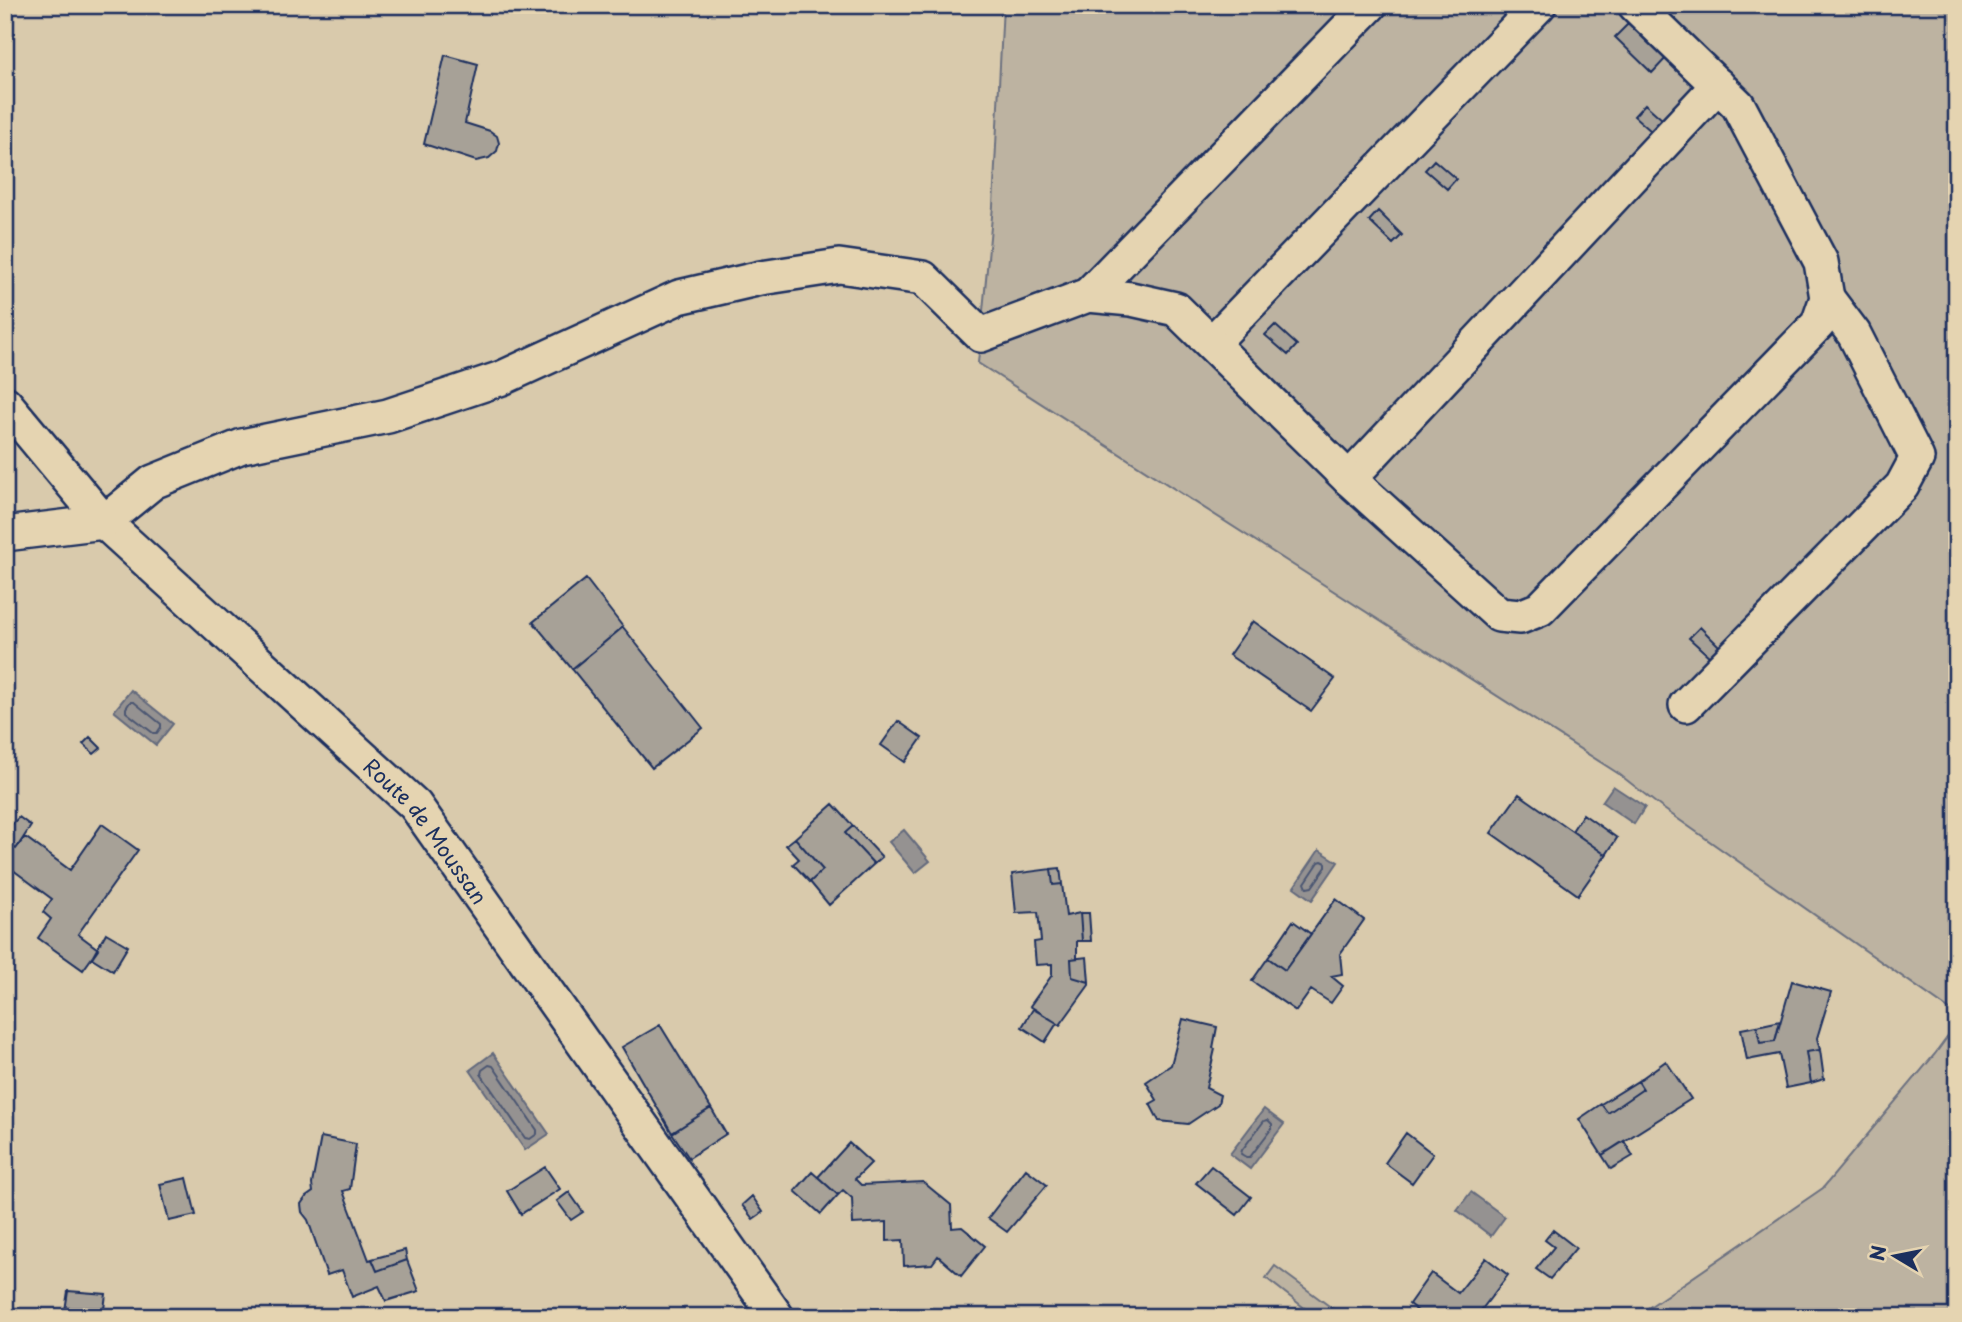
<svg xmlns="http://www.w3.org/2000/svg" width="1962" height="1322" font-family="'Playpen Sans',sans-serif">
<style>
.green{fill:#bdb3a1;stroke:#6c7180;stroke-width:2}
.water{fill:#959291;stroke:#646a7d;stroke-width:2}
.lines{fill:none;stroke-linecap:round;stroke-linejoin:round}
.shore{stroke:#4c5772;stroke-width:2}
.building{fill:#a7a197;stroke:#1b2f5e;stroke-width:2}
.minor-casing{stroke:#1b2f5e;stroke-width:38}
.minor{stroke:#e5d4b1;stroke-width:33}
.labels{text-anchor:middle;dominant-baseline:central;stroke-width:5;stroke-linejoin:round;paint-order:stroke}
.street-label{font-size:21px;fill:#1b2f5e;stroke:#e5d4b1}
</style>
<rect width="100%" height="100%" fill="#d9caac"/>
<filter id="ink" filterUnits="userSpaceOnUse"><feTurbulence type="fractalNoise" baseFrequency=".0143" numOctaves="2"/><feDisplacementMap in="SourceGraphic" scale="14" xChannelSelector="R" yChannelSelector="G"/><feConvolveMatrix kernelMatrix="1 2 1 2 8 2 1 2 1" color-interpolation-filters="sRGB"/></filter>
<g filter="url(#ink)">
<path class="green" d="M1003,5H1957V1015L1661,807L1619,774L978,363L993,206Z
M1957,1024V1317H1635L1823,1188L1935,1054Z
M1275,1266L1344,1317H1316L1266,1278Z"/>
<path class="water" d="M131,690L173,724L156,745L114,711Z
M1613,786L1645,807L1634,824L1602,802Z
M904,830L930,861L915,873L889,842Z
M1319,850L1338,862L1312,900L1294,887Z
M493,1053L549,1134L525,1150L470,1070Z
M1264,1109L1284,1124L1250,1169L1230,1154Z
M1471,1192L1505,1217L1491,1236L1457,1210Z"/>
<g class="lines">
<path class="shore" d="M130,702H134L161,724V727L157,733H153L126,712V708Z
M1322,861L1326,863V867L1312,887L1307,888L1305,883L1319,862Z
M489,1065L493,1066L537,1130V1134L530,1139L525,1138L481,1074L482,1070Z
M1268,1120L1272,1124V1128L1250,1157H1246L1241,1154L1242,1150L1264,1121Z"/>
</g>
<path class="building" d="M1632,20L1668,56L1652,73L1615,37Z
M445,55L478,64L465,123L490,131L497,136L499,143L497,151L489,158L476,161L424,144Z
M1645,104L1671,127L1660,139L1634,116Z
M1434,160L1456,179L1447,189L1425,170Z
M1378,211L1402,235L1393,244L1369,221Z
M1275,325L1297,345L1288,355L1265,335Z
M586,579L623,627L572,669L533,622Z
M1253,621L1335,679L1311,711L1229,655Z
M623,627L703,728L652,768L572,669Z
M1700,627L1721,648L1711,658L1689,638Z
M898,721L922,738L905,762L881,745Z
M90,737L101,748L94,754L83,744Z
M1519,794L1606,855L1578,895L1491,833Z
M833,804L853,826L845,833L874,864L829,905L810,882L823,870L795,838Z
M1583,814L1617,838L1606,855L1572,831Z
M19,817L31,826L16,849L5,842V831Z
M102,824L138,850L78,934L98,949L83,970L38,938L51,919L43,912L52,899L5,864V842L16,849L25,837L70,870Z
M853,826L882,857L874,864L845,833Z
M795,838L823,870L810,882L793,864L799,859L786,845Z
M1060,868L1062,884L1053,885L1051,869Z
M1051,869L1053,885L1062,884L1066,916L1080,913L1082,941H1077V958L1071,959L1072,977L1089,982V985L1060,1025L1030,1006L1052,975V964L1036,965L1034,942L1041,941L1038,912L1016,913L1012,874Z
M1336,899L1364,920L1340,954L1342,974L1331,976L1343,986L1331,1003L1311,990L1296,1011L1252,981L1268,958L1285,970Z
M1080,913H1089L1091,941H1082Z
M1293,921L1311,934L1285,970L1268,958Z
M106,933L128,946L113,971L92,958Z
M1087,957L1089,982L1072,977L1071,959Z
M1792,981L1831,992L1817,1038L1820,1050L1806,1052L1811,1083L1786,1088L1779,1054L1747,1060L1741,1029L1757,1026L1760,1043L1775,1041Z
M1033,1009L1057,1023L1045,1042L1022,1027Z
M1183,1019L1217,1027L1213,1048L1215,1049L1206,1088L1220,1095L1218,1104L1188,1124L1159,1121L1150,1104L1157,1100L1146,1082L1171,1065Z
M1780,1021L1775,1041L1760,1043L1757,1026Z
M660,1025L711,1108L672,1133L622,1047Z
M1820,1050L1824,1079L1811,1083L1806,1052Z
M1666,1061L1691,1099L1602,1155L1579,1119L1601,1104L1608,1113L1643,1089L1638,1081Z
M1638,1081L1643,1089L1608,1113L1601,1104Z
M711,1108L726,1134L689,1158L672,1133Z
M1406,1133L1433,1154L1412,1183L1385,1163Z
M321,1137L356,1144L350,1189L343,1191L369,1260L372,1259L377,1271L407,1260L419,1291L386,1301L379,1286L352,1297L342,1270L327,1275L308,1220L302,1212L301,1204L306,1197L313,1192L312,1184Z
M1624,1141L1633,1156L1611,1169L1602,1155Z
M849,1143L871,1163L855,1179L861,1185L923,1182L951,1205L952,1228L962,1227L985,1246L961,1276L938,1256L932,1264L904,1266L903,1240L887,1241V1222L853,1224L852,1198L843,1190L838,1195L818,1177Z
M1211,1166L1251,1197L1237,1215L1196,1183Z
M545,1167L560,1189L521,1214L507,1191Z
M1026,1169L1047,1185L1007,1232L988,1218Z
M812,1172L838,1195L821,1214L795,1191Z
M187,1178L196,1215L169,1221L160,1184Z
M569,1192L583,1212L571,1220L557,1201Z
M752,1196L763,1212L753,1219L742,1205Z
M1553,1230L1576,1248L1550,1279L1536,1269L1554,1247L1545,1240Z
M405,1250L407,1260L377,1271L372,1259Z
M1486,1258L1508,1275L1476,1317H1425L1409,1304L1431,1273L1458,1293Z
M68,1291L106,1294L103,1317H64Z"/>
<g class="lines">
<g class="minor-casing">
<g id="minor">
<path d="M1088,295L1370,5"/>
<path d="M1212,343L1539,5"/>
<path id="s1" d="M5,403L104,522L415,805L777,1317"/>
<path d="M1349,479L1718,85"/>
<path d="M5,534L104,522L153,482L242,446L388,416L502,378L679,297L761,278L839,266L923,278L981,335L1088,295L1131,299L1176,309L1349,479L1499,615L1520,617L1540,609L1818,324L1827,298L1821,262L1738,105L1635,5"/>
<path d="M1686,705L1902,486L1917,458L1854,334L1827,298"/>
</g>
</g>
<use href="#minor" class="minor"/>
</g>
</g>
<g class="labels">
<g class="street-label">
<text stroke="none"><textPath href="#s1" startOffset="602">Route de Moussan</textPath></text>
</g>
</g>
<rect width="1962" height="1322" fill="none" stroke="#e5d4b1" stroke-width="28"/>
<rect x="14" y="14" width="1934" height="1294" fill="none" stroke="#1b2f5e" stroke-width="2.5" filter="url(#ink)"/>
<g transform="translate(1895 1256) rotate(280)" stroke="#e5d4b1" stroke-width="5" paint-order="stroke">
<path d="M0-5L12 26L0 18L-12 26Z" fill="#1b2f5e"/>
<text y="-10" font-size="19" font-weight="bold" text-anchor="middle" fill="#1b2f5e">N</text>
</g>
</svg>
